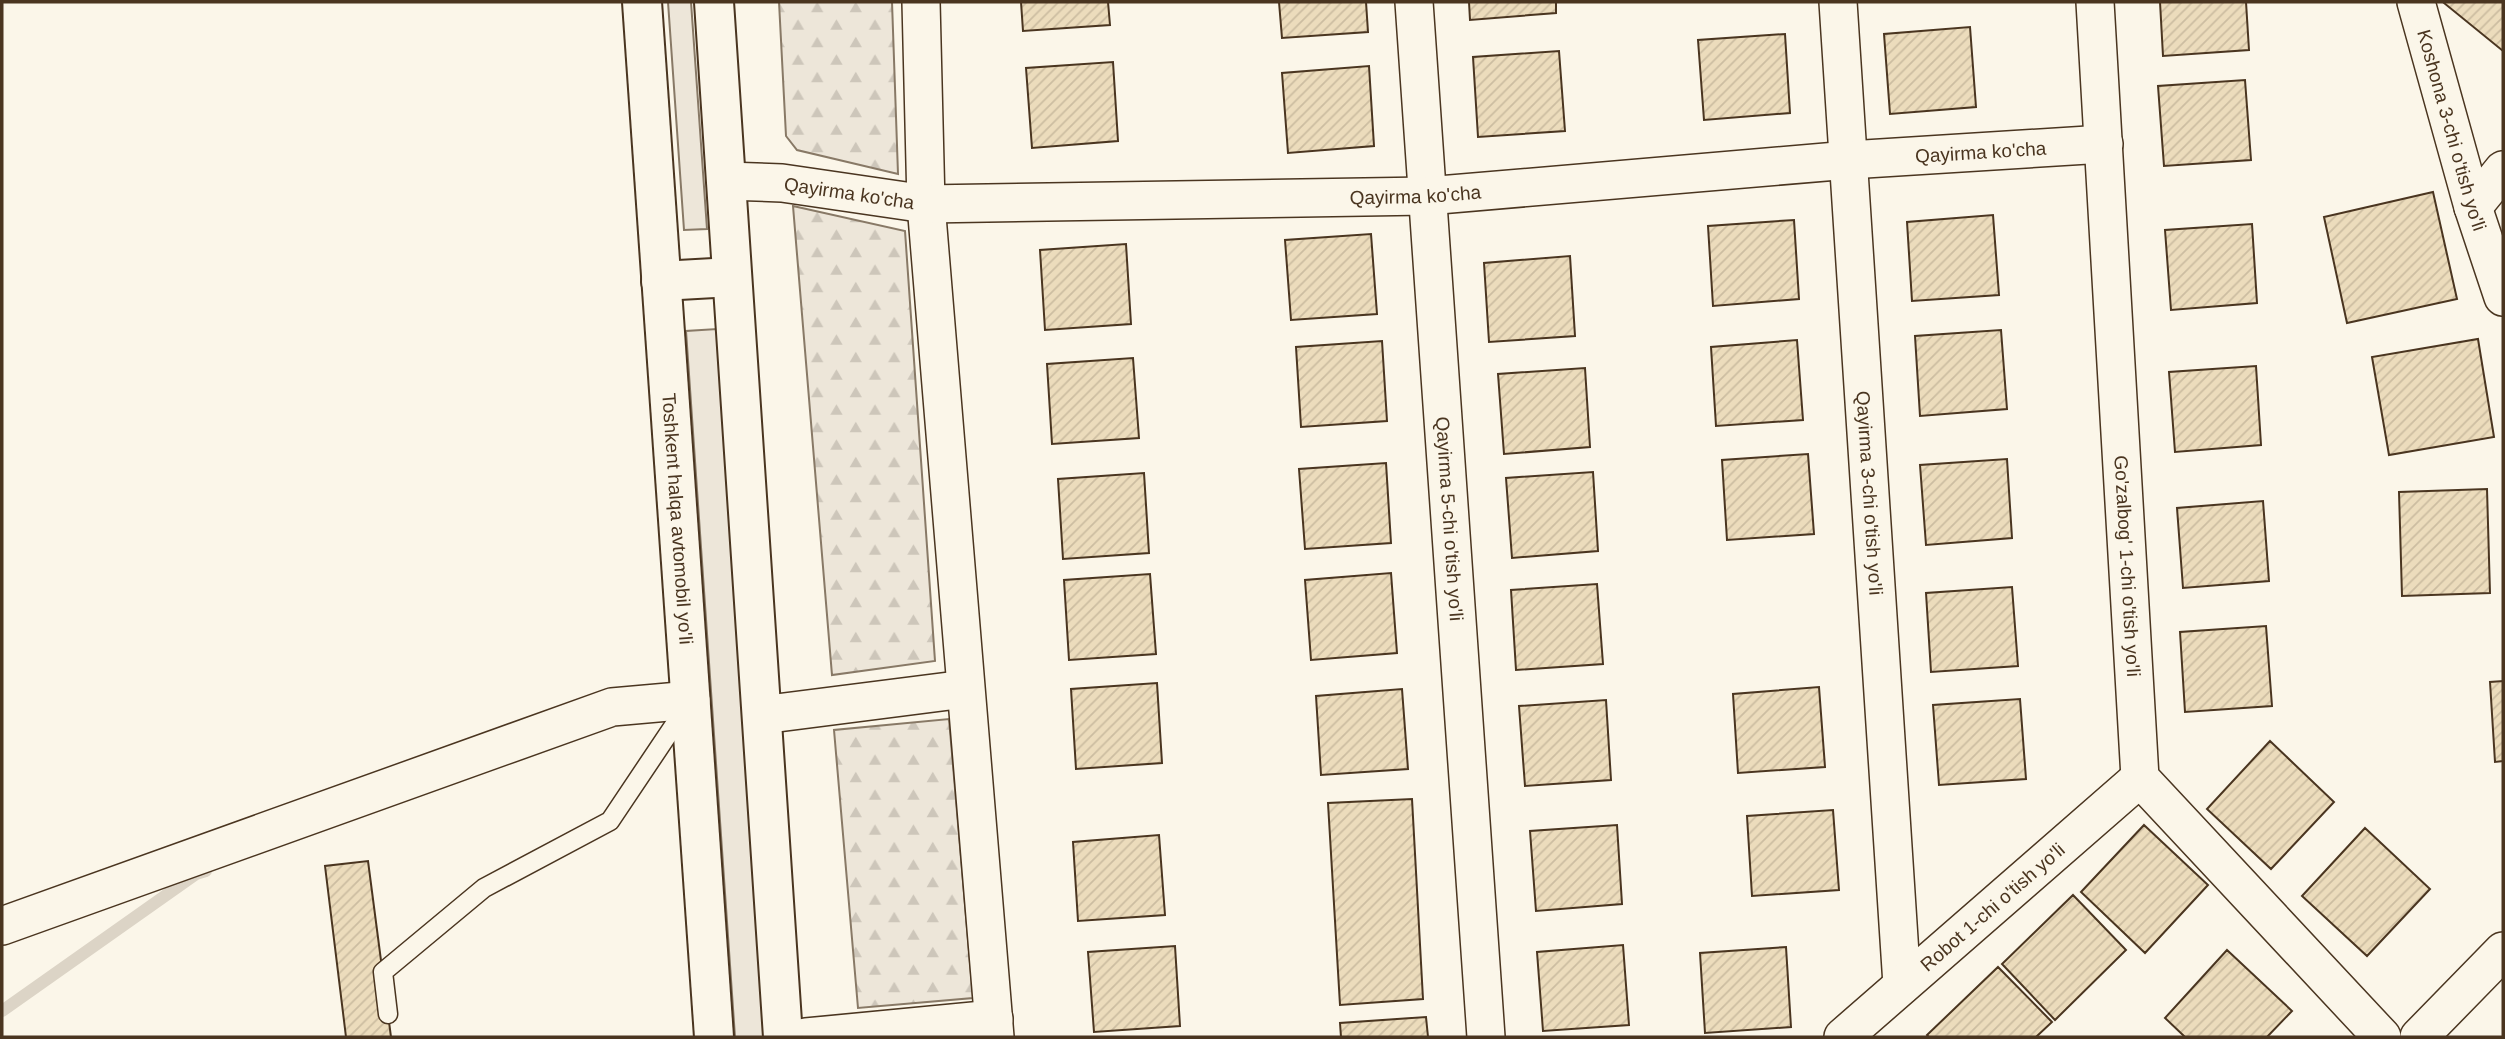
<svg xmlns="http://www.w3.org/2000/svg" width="2505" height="1039" font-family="Helvetica,sans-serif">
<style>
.grass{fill:#ede6d9;stroke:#887966;stroke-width:2}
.forest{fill:url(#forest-firs);stroke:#887966;stroke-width:2}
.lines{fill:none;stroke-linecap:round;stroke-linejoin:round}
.stream{stroke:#dcd4c6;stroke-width:12}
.building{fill:url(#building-hatch);stroke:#4a3520;stroke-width:2}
.service-casing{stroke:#4a3520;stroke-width:21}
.minor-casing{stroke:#4a3520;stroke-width:40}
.trunk-casing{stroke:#4a3520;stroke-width:42}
.service{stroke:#fbf6e9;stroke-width:18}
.minor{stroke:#fbf6e9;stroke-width:37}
.trunk{stroke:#fbf6e9;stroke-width:38}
.labels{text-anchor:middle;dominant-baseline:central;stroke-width:5;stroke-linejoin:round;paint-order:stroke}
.street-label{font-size:19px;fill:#4a3520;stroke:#fbf6e9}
</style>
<defs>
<pattern id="forest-firs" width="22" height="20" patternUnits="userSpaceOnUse" patternTransform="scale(1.75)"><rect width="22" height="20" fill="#ede6d9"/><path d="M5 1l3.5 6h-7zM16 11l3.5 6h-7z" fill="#cdc6ba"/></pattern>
<pattern id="building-hatch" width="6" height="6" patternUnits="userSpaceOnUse" patternTransform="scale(1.75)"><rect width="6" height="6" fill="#ecdcbc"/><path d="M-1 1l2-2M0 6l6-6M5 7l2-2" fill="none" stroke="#ccbda1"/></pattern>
</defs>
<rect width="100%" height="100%" fill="#fbf6e9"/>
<path class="grass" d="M668,2H691L707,229L684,230Z
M717,329L766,1037H735L686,331Z"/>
<path class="forest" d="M779,2H892L898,174L797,150L786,136Z
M793,206L905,231L935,661L832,675Z
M949,719L973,998L858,1008L834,730Z"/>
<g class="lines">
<path class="stream" d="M2,1011L196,874L206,871"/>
</g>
<path class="building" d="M1021,2H1108L1110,25L1023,31Z
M1279,2H1366L1368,32L1282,38Z
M1469,2H1556V13L1470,20Z
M2160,2H2246L2249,50L2163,56Z
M2445,2H2503V51L2444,3Z
M1970,27L1976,107L1890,114L1884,34Z
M1785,34L1790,113L1704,120L1698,40Z
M1559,51L1565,131L1478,137L1473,57Z
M1113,62L1118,141L1032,148L1026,68Z
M1369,66L1374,146L1288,153L1282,73Z
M2245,80L2251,160L2164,166L2158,86Z
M2433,192L2457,299L2347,323L2324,217Z
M1993,215L1999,295L1912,301L1907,222Z
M1794,220L1799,299L1713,306L1708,226Z
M2252,224L2257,303L2171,310L2165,230Z
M1371,234L1377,314L1291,320L1285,240Z
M1126,244L1131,324L1045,330L1040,250Z
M1570,256L1575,336L1489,342L1484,263Z
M2001,330L2007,409L1920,416L1915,336Z
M2478,339L2494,437L2389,455L2372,357Z
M1797,340L1803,420L1716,426L1711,347Z
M1382,341L1387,421L1301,427L1296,347Z
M1133,358L1139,438L1052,444L1047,364Z
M2256,366L2261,445L2175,452L2169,372Z
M1585,368L1590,447L1504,454L1498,374Z
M1808,454L1814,534L1727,540L1722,460Z
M2007,459L2012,538L1926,545L1920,465Z
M1386,463L1391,543L1305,549L1299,469Z
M1593,472L1598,551L1512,558L1506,478Z
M1144,473L1149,553L1063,559L1058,479Z
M2487,489L2490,593L2402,596L2399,492Z
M2263,501L2269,581L2183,588L2177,508Z
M1391,573L1397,653L1311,660L1305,580Z
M1150,574L1156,654L1069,660L1064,580Z
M1597,584L1603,664L1516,670L1511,590Z
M2012,587L2018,666L1931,672L1926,593Z
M2266,626L2272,706L2185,712L2180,632Z
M2503,681V761L2495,762L2490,682Z
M1157,683L1162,763L1076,769L1071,689Z
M1819,687L1825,767L1738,773L1733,694Z
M1402,689L1408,769L1321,775L1316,696Z
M2020,699L2026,779L1939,785L1933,705Z
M1606,700L1611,780L1525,786L1519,706Z
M2270,741L2334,802L2271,869L2207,809Z
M1412,799L1423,999L1340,1005L1328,803Z
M1833,810L1839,890L1752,896L1747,816Z
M1617,825L1622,904L1536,911L1530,831Z
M2144,825L2208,885L2145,953L2081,892Z
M2365,828L2430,889L2367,956L2302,896Z
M1159,835L1165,915L1078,921L1073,842Z
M368,861L391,1037H346L325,866Z
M2073,895L2126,950L2055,1020L2002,964Z
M1623,945L1629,1025L1543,1031L1537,952Z
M1175,946L1180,1026L1094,1032L1088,952Z
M1786,947L1791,1027L1705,1033L1700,953Z
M2227,950L2292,1011L2267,1037H2185L2165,1018Z
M1998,967L2052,1022L2036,1037H1929L1927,1035Z
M1426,1017L1428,1037H1341L1340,1023Z"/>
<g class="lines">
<g class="service-casing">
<path id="service" d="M388,1014L383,972L484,888L610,821L685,709"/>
</g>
<g class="minor-casing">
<g id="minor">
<path d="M921,2L926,204L995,1037"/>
<path id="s1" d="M1414,2L1486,1037"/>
<path id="s2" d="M1838,2L1902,985"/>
<path id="s3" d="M2095,2L2140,778L2382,1037"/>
<path id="s4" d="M2416,2L2473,207L2503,297"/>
<path id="s5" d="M726,181L782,183L926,204L1427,196L1849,160L2104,144"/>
<path d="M2473,207L2503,170"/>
<path d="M762,715L965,689"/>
<path d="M2,926L612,707L691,700"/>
<path d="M806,1037L994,1019"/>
<path id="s6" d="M1843,1037L2140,778"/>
<path d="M2419,1037L2503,951"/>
</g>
</g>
<g class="trunk-casing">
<g id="trunk">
<path id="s7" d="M642,2L714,1037"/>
<path d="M714,2L783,1037"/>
<path d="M661,281L732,277"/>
</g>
</g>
<use href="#service" class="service"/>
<use href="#minor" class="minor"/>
<use href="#trunk" class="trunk"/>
</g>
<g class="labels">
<g class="street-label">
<text stroke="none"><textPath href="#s4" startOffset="133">Koshona 3-chi o'tish yo'li</textPath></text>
<text stroke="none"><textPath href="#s5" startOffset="1258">Qayirma ko'cha</textPath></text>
<text stroke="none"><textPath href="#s5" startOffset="124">Qayirma ko'cha</textPath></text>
<text stroke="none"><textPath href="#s5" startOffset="691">Qayirma ko'cha</textPath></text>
<text stroke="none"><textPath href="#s2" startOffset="492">Qayirma 3-chi o'tish yo'li</textPath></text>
<text stroke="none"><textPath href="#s7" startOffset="518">Toshkent halqa avtomobil yo'li</textPath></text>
<text stroke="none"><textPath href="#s1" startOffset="518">Qayirma 5-chi o'tish yo'li</textPath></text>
<text stroke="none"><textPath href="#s3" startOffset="565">Go'zalbog' 1-chi o'tish yo'li</textPath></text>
<text stroke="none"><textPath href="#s6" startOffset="198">Robot 1-chi o'tish yo'li</textPath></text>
</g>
</g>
<rect width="2505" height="1039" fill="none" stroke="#4a3520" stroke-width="7"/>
</svg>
